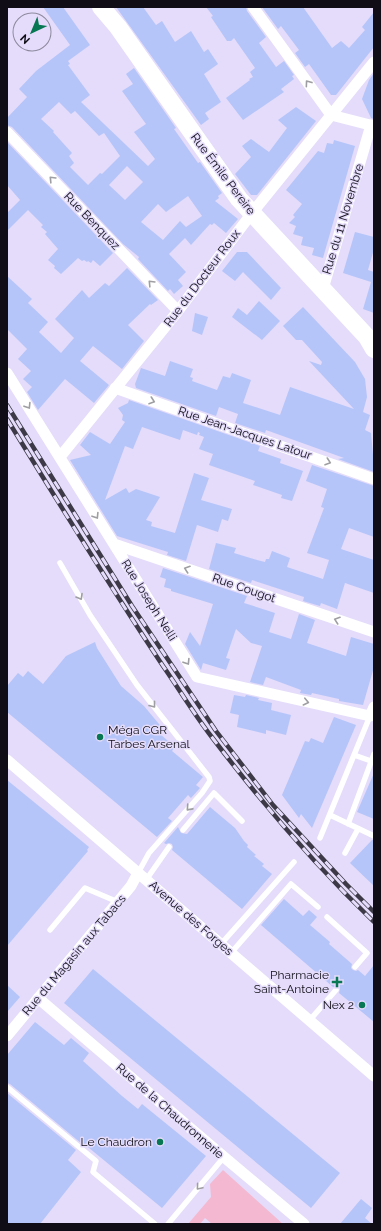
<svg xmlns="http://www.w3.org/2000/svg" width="381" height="1231" font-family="Raleway,sans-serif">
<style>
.green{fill:#f4b9d0}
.building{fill:#b5c5fa;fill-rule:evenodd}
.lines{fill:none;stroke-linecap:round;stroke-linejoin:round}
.service{stroke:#fff;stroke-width:5.5}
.minor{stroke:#fff;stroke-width:11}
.primary{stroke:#fff;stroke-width:18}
.rail-casing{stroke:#3d3946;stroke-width:4.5}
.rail{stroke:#e4dcfa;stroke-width:3;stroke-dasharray:9;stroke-linecap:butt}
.oneway{stroke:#9f9ea2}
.poi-dot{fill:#067752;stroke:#e4dcfa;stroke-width:1.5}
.labels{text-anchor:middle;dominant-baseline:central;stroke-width:3;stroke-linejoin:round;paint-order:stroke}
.street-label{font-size:12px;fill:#100d16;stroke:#e4dcfa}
.poi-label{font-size:12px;fill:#100d16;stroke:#e4dcfa;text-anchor:end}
</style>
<rect width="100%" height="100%" fill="#e4dcfa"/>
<path class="green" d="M223,1170L283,1224H212L205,1218L200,1224H188L211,1197L210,1184Z"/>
<path class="building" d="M43,7H63L90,45L68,61L70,64L68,65L90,95L81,102L148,166L155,159L134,132L146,124L122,91L133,84L126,74L134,68L176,128L174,129L198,163L200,162L222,193L218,196L219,198L215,201L238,219L226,233L214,223L212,225L210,224L191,245L185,238L169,254L186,272L178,280L183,286L174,294L170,289L168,291L138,259L139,257L123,244L12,127L7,125V118L27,97L19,89L36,71L70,45ZM59,102L71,114L75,111L99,136L104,133L120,156L102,174L100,173L88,185L70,167L74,163L69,156L72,153L53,132L54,131L41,119ZM127,166L143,182L125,200L109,185ZM188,196L202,216L186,227L180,221L163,240L141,222L158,204L166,212Z
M116,7H143L156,25L162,21L175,42L191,31L204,52L208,49L218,64L204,74L221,102L205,113L209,119L201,125Z
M206,7H246L247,11L266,37L259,43L276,67L284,61L294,75L292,76L294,79L281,89L284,92L243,120L226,98L250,80L249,79L253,77L250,72L255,68L234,38L231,41H227L211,17L213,16Z
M262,7H303L332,48L341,41L349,48L365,30L362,27L374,12V47L336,95H331L309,64L305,67L295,53L299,50L281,26L278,29Z
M374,73V119L371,118L362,99L369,80Z
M296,107L316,121L257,195H251L235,174L251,157L242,146L251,139L269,152L287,128L278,120Z
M334,140L355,146L323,258L312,255L314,248L301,245L303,237L293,234L296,226L289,223L295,217L293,215L302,204L286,190L318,151L324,153L327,143L333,144Z
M7,142L113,253L100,266L93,260L91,263L88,261L87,262L84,260L82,261L78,258L61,274L54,268L55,266L48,260L58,249L45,234L47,232L41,227L43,225L28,210L7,231V213L20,200L7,185Z
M355,232L374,237V249L368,270L374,272V313L363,309L371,282L343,273Z
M237,252H247L281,288L271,300L243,272L235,281L222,271Z
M127,268L158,300L151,305L150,304L128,325L144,341L122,369L93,346L80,361L109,385L94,403L65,379L38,410L27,392L32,387L23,379L31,371L18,359L27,349L7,329V276L32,299L28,303L48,322L39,332L61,353L74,338L55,319L82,290L89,298L105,283L109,286Z
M259,301L280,321L262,340L232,317L238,308L247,315Z
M303,307L355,362L365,379L367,397L363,412L370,415L365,430L371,433L373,455H374V472L338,459L344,458L266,430L265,433L235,423L238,414L219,407L216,416L136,388L135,384L141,368L165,376L170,361L193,369L190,377L193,378L192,381L217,390L223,376L230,378L232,373L251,380L243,403L280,415L290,387L354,409L309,361L321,365L322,362L302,340H296L283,326Z
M195,313L208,317L202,335L192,331Z
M129,400L260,446L258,451L281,459L280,463L303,471L292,501L281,498L282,495L253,485L255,481L209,465L213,454L199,449L204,437L199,435L200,433L198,432L197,435L183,430L180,440L142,427L133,449L125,446L105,500L126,488L129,493L136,489L160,497L146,520L152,522L151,526L175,533L194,473L209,478L201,500L232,509L228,521L222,519L218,532L197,525L186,561L167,555L168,552L117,536L70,460L91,455L80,445L90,432L110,444L125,422L122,420L123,415L118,408L128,403Z
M312,465L374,486V537L349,528L341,549L374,560V593L345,583L337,609L321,603L320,606L303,601L304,597L252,580L251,583L209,569L216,543L236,548L234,553L257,560L265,562L266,559H269L272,551L290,558L287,567L323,579L329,560L307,553L324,508L321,507L327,489L306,481Z
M163,568L247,596L244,603L275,613L269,632L291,639L299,614L315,620L307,643L346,656L351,637L374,644V667L363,705L339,701V699L312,693L311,695L300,693L301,690L266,677L263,685L250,682L262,646L251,643L236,629L226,658L230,659L226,670L203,663L201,670L185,644L190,632L200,646L213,604L171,591V589L164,587L166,579L160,577Z
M95,642L97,648L121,686L144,706L164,730L160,734L175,747L172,751L203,777L196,785L200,788L191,798L188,795L168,818L172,821L157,837L7,712V686L18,673L23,677L28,671L43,684L66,656Z
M234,695L245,697L246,695L259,698L258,700L272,703L271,710L291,715L286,735L266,730V734L237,727L239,715L230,713Z
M334,717L356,725L312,828L301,814L299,818L282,795L305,741L309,742L311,738L323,743Z
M374,773V819L357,812Z
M7,780L89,847L87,850L88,851L7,946Z
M210,807L235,828L244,841L248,845L247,847L256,855L254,856L264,864L262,866L272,874L242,909L172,850L173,847L172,844L169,843L166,844L164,843L178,827L181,833L187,834Z
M372,840H374V886L350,863Z
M284,899L303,916L309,910L317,917L310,925L330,942L329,944L352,964L351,968L353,970L356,971L358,970L365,976L374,965V1022L339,993L340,989L338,987H333L261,925Z
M93,969L340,1173L311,1208L64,1003Z
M7,985L20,997L7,1012Z
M35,1022L64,1045L71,1038L89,1053L83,1061L122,1096L138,1109L142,1104L206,1156L162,1208L83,1143L82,1144L10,1084L7,1083V1055Z
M7,1093L76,1150L68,1160L81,1172L40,1224H7Z
M361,1199L372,1208L365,1218L372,1224H340Z"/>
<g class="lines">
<path class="service" d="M60,563L90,615L137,685L209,777L210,781L202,793L149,853L138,873
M354,755L371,761
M330,815L374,836
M348,824L374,754
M183,830L214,793L242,821
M320,838L370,716
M345,853L358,829
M146,880L169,847
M327,917L367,953L355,967
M50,930L85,888L118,902
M221,944L294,862
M231,953L291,884L318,907
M309,1021L336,990
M7,1087L96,1161L93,1172L155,1224
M168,1224L224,1157"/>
<path class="minor" d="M253,7L331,115L374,126
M7,132L178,311
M323,289L371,125
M7,373L197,677L370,716L374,707
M115,388L374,479
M60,457L178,311L252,213L374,62
M114,544L374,632
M7,760L374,1076
M38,998L224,1157L304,1224
M7,1036L131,886L138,873"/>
<path class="primary" d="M101,7L118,27L239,199L367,337L374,349"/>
<g class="rail-casing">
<path id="rail" d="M7,405L132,606L216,731L273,805L346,884L374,912
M7,419C58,502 109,585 163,666C179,689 194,714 211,736C261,802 315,865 374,922"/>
</g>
<use href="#rail" class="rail"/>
</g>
<defs><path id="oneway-chevron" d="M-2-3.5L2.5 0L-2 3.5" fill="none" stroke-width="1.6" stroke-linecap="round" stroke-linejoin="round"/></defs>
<g class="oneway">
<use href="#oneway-chevron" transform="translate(308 83) rotate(-126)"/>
<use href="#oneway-chevron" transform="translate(52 179) rotate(-134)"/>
<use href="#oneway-chevron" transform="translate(151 283) rotate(-134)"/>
<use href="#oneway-chevron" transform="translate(152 401) rotate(19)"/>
<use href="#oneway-chevron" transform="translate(28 406) rotate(58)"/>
<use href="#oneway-chevron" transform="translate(328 462) rotate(19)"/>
<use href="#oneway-chevron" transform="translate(96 516) rotate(58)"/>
<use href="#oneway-chevron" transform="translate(187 569) rotate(-161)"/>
<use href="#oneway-chevron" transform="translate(80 597) rotate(60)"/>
<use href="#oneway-chevron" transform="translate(337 620) rotate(-161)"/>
<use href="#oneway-chevron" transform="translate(187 662) rotate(58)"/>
<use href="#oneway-chevron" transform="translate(306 702) rotate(13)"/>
<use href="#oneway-chevron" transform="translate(153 705) rotate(52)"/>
<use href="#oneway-chevron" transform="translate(189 808) rotate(132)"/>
<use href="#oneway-chevron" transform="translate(199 1187) rotate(130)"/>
</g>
<g class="poi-dot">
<circle cx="100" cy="737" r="4"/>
<path d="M335 976h4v4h4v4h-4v4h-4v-4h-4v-4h4z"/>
<circle cx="362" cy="1005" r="4"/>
<circle cx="160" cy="1142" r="4"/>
</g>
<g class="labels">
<g class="street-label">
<text transform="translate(223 174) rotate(53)">Rue Émile Pereire</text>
<text transform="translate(343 219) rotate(-73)">Rue du 11 Novembre</text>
<text transform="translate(92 221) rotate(46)">Rue Benquez</text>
<text transform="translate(202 278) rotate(-53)">Rue du Docteur Roux</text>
<text transform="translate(245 433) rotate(19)">Rue Jean-Jacques Latour</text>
<text transform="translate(244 588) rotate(19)">Rue Cougot</text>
<text transform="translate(149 600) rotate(58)">Rue Joseph Nelli</text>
<text transform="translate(191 918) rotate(41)">Avenue des Forges</text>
<text transform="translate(74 955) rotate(-50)">Rue du Magasin aux Tabacs</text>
<text transform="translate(170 1111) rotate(41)">Rue de la Chaudronnerie</text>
</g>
<g class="poi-label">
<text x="108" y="730" text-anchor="start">Méga CGR<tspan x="108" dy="14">Tarbes Arsenal</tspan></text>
<text x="329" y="975">Pharmacie<tspan x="329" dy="14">Saint-Antoine</tspan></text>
<text x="354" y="1005">Nex 2</text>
<text x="152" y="1142">Le Chaudron</text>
</g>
</g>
<rect width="381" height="1231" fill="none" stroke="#100d16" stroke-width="16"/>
<g transform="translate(32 32) rotate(224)"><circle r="19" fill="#e4dcfa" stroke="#8f899f"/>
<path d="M0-3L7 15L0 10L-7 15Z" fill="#067752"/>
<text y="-6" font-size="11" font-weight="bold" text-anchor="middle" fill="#100d16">N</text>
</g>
</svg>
